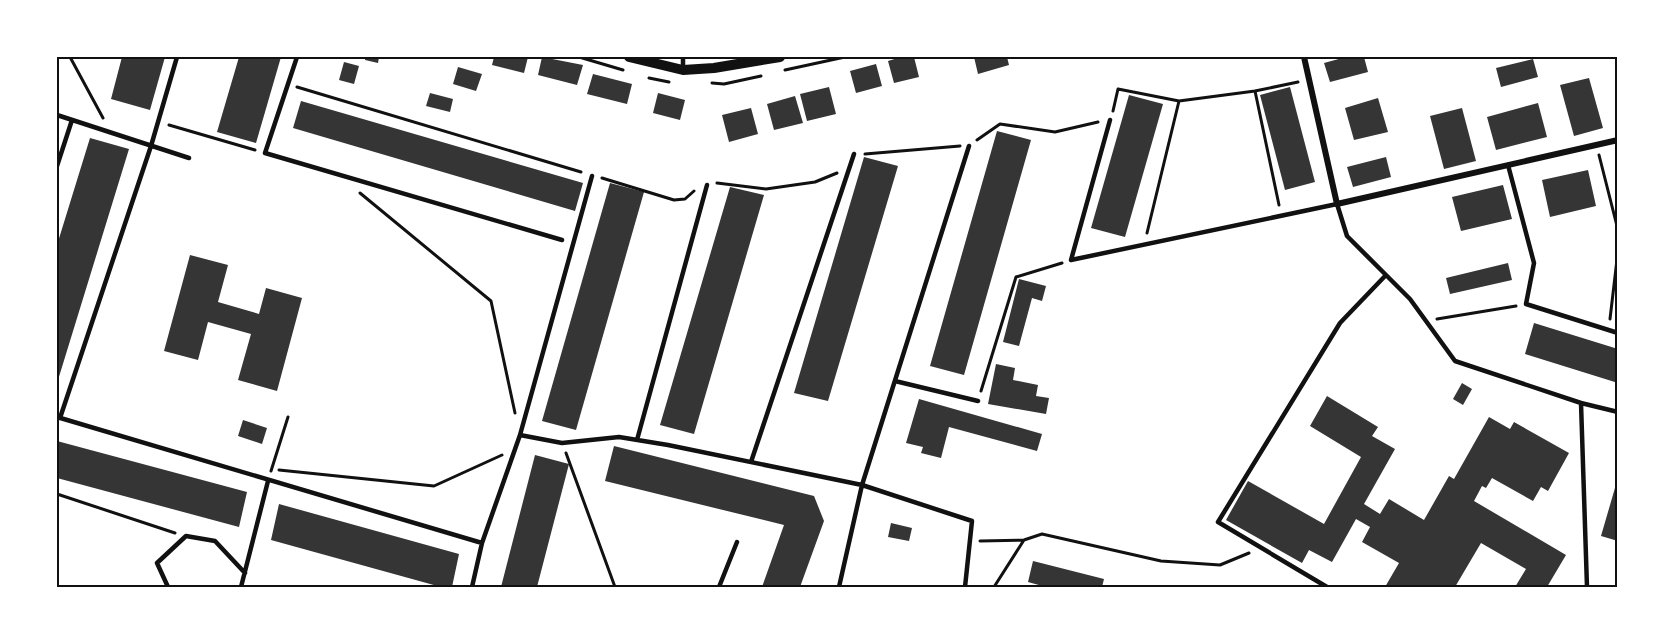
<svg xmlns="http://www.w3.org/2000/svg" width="1675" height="644" font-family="Rubik,sans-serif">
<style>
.building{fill:#353535}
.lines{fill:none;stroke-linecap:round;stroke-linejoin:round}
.path{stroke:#111;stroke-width:3}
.service{stroke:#111;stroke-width:4.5}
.minor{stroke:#111;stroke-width:6}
.tertiary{stroke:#111;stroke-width:10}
.neatline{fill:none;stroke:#111;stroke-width:2}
</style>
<rect width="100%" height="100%" fill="#fff"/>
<path class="building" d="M122,57H165L150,110L111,99Z
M239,57H281L256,143L217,132Z
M365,57H379L378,63L365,60Z
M494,57H528L524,73L492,65Z
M542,57L583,65L577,85L538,75Z
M901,57H914L919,77L894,83L888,61Z
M974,57H1007L1009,65L978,74Z
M1346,57H1364L1368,72L1330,82L1324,63Z
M1533,59L1538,77L1501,87L1496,68Z
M344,62L359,66L354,84L339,80Z
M876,64L882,86L856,93L850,71Z
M458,67L482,74L476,91L453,84Z
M593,74L632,84L627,104L587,94Z
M1589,78L1603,128L1574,136L1560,85Z
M829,87L836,114L807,121L800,94Z
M1290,87L1315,182L1285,190L1260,95Z
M430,93L453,99L450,112L426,106Z
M658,93L685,100L680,120L653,113Z
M1129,95L1163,104L1125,237L1091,228Z
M795,96L803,123L774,130L767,104Z
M1378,98L1388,132L1354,140L1345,108Z
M301,101L583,183L575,211L293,128Z
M1538,103L1547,137L1496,150L1487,117Z
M751,108L758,134L729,142L722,115Z
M1462,108L1476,161L1444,169L1430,116Z
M997,131L1031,140L964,375L930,366Z
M90,138L129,149L58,380L57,245Z
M864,157L898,166L828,401L794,393Z
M1386,157L1391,177L1353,187L1347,167Z
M1588,170L1596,206L1550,217L1542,180Z
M610,183L644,192L576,430L542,421Z
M1503,185L1512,219L1461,231L1452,197Z
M730,187L764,195L694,434L660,425Z
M190,255L228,265L218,302L259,314L266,288L302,298L277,391L238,380L251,334L208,322L198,360L164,351Z
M1508,263L1512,280L1450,294L1446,278Z
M1019,279L1046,286L1042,301L1032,298L1019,346L1003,342Z
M1534,323L1618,349V383L1525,354Z
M996,364L1015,368L1013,380L1038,385L1036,396L1049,398L1046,414L988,404Z
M1462,383L1472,389L1463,405L1453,399Z
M1327,396L1378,427L1372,436L1395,449L1364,504L1380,514L1389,499L1424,520L1449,476L1454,479L1489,417L1510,429L1514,422L1569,453L1548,491L1541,487L1533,501L1492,478L1486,488L1482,486L1474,501L1566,555L1547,587H1515L1526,569L1481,543L1455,587H1385L1399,563L1362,542L1370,527L1356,519L1332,562L1309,550L1302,563L1226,520L1248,481L1324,524L1361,457L1310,426Z
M919,399L1042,434L1037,451L949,427L941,458L921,453L923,447L906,443Z
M243,420L267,428L262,444L238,436Z
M57,441L247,492L239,527L57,478Z
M614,446L814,496L824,521L800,587H762L784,525L605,481Z
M535,455L569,464L537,587H501Z
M1617,481H1618V541L1601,536Z
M279,504L459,554L452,587H441L271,540Z
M891,523L912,528L909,541L888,537Z
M1033,561L1104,579L1102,587H1046L1028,582Z"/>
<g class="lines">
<path class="path" d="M70,57L103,118
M579,57L623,70
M785,70L845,57
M649,78L669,82
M712,83L724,84L761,76
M297,87L581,172
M1113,111L1118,89L1179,101L1255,91
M169,125L255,150
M977,140L1000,124L1055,132L1098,122
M865,154L960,146
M1599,155L1618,230
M602,178L674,200L685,199L694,191
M717,183L766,189L815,182L837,173
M360,193L491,301L515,413
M1279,205L1255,91L1298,82
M1147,233L1179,101
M1437,319L1516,306
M1610,319L1618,251
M981,391L1016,277L1062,263
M566,453L615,587
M279,470L434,486L502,455
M271,471L288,417
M57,494L175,533
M980,541L1024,540L1042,534L1161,561L1220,565L1249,553
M994,587L1024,540"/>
<path class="service" d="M297,57L265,153L562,240
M683,70V57
M57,115L189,158
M1110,120L1071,260L1337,204L1347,236L1386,275
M1508,165L1534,263L1526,304L1618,333
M57,166L72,120
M895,381L978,401
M1581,403L1618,412
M57,417L482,543
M60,418L151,146L177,57
M520,435L592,176
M637,440L707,185
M751,462L854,154
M168,587L157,563L186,536L215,541L245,573
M241,587L268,481
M472,587L482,543L520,435L562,443L619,437L668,445L862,485L972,521L965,587
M719,587L737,542
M839,587L862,485L969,146
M1327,587L1218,522L1340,323L1386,275L1410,299L1455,361L1581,403L1587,587"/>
<path class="minor" d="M1304,57L1337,204L1618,140"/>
<path class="tertiary" d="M629,57L683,70L714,68L780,57"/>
</g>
<rect width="1675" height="644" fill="none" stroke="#ffffff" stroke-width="117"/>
<rect x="58" y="58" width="1558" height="528" class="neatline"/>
</svg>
